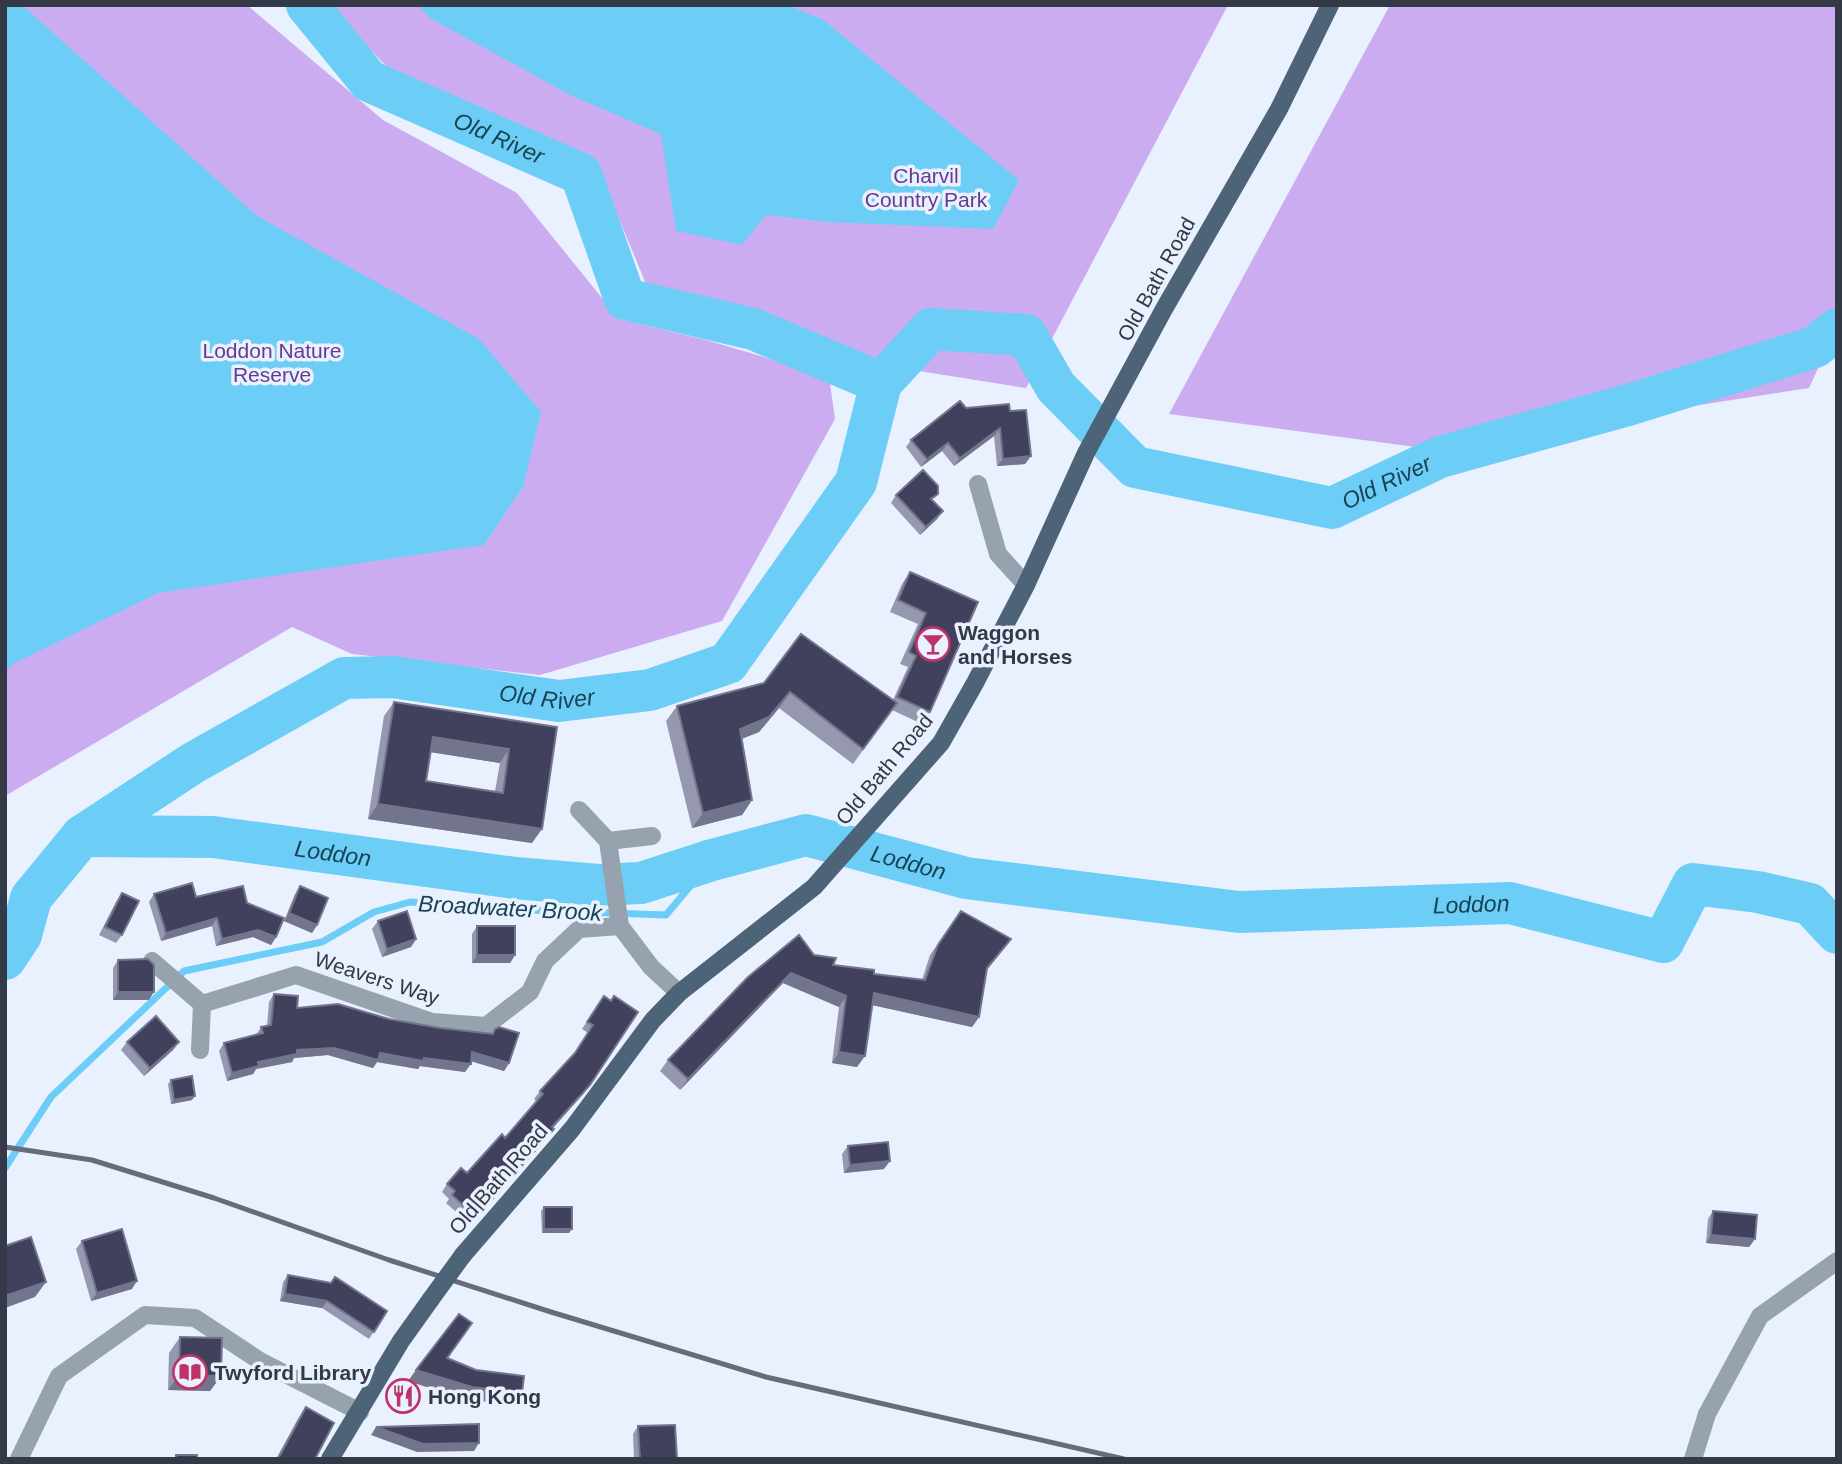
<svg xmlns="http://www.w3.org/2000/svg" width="1842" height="1464" font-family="Helvetica,sans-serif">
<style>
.green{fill:#cbacf1}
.water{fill:#6ccef6}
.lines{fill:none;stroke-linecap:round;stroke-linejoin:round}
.stream{stroke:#6ccef6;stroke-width:7}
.river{stroke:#6ccef6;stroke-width:42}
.minor{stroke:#96a3af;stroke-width:18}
.major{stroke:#4d6478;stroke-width:18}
.rail{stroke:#666c7a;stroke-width:5}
.major-bridge{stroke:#4d6478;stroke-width:18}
.wall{fill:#9598ae;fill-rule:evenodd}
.shaded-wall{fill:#73758d}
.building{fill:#41405d;stroke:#73758d;stroke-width:2;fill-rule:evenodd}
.labels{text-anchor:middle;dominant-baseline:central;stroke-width:7;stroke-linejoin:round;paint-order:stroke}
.park-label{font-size:21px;fill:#663b91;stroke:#e9f0fe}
.street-label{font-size:21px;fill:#333946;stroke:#e9f0fe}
.poi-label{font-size:21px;font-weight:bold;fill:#333946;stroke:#e9f0fe;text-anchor:start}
.water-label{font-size:23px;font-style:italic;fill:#184354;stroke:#e9f0fe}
</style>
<rect width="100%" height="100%" fill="#e9f0fe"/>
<path class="green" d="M5,5H247L383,120L517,193L619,319L706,340L829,376L835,419L722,621L540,675L352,654L292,627L5,796Z
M326,5H1228L1026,388L875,364L766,312L649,291L597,166L399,79Z
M1390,5H1837V327L1809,388L1423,448L1169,414Z"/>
<path class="water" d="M5,5H22L257,216L479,339L541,412L523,487L484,545L158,593L17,662L5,670Z
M418,5H786L822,19L1019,180L993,229L829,222L766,215L742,245L676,231L661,134L572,96L430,18Z"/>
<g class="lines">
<path class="stream" d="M5,1168L51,1097L184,971L322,942L374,912L410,902L527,910L666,915L712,860"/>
<g class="river">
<path id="s1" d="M307,5L369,81L581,174L625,299L753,329L881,383"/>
<path id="s2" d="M82,836L213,837L515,878L598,885L641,883L712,860L806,835L966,878L1239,912L1510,903L1663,942L1693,884L1758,892L1810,904L1837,933"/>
<path id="s3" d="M5,959L21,935L31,898L82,836L193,763L344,678L392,677L559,701L650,690L728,663L856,482L881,383L931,329L1026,335L1056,387L1135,467L1332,508L1440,457L1628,405L1815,347L1837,329"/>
</g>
<path class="minor" d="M978,484L998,554L1026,585
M579,810L608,841
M608,841L620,926
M608,841L652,836
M152,961L202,1004L296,975L432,1022L486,1026L530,992L545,961L579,929L620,926L651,967L679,993
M200,1050L202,1004
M19,1459L59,1376L145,1315L195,1318L260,1361L360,1412
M1693,1459L1707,1414L1760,1316L1837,1261"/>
<path class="major" d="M463,1255L572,1129L653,1020L679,993L814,887L941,743L975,683L1026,585L1086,453L1164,309L1279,109L1330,5
M330,1459L401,1341L431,1299"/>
<path class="rail" d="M5,1147L92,1160L214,1198L389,1260L551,1312L766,1377L1124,1459"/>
<path class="major-bridge" d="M431,1299L463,1255"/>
</g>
<path class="wall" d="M966,408L1010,411L1031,456L1025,464L997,466L994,436L954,466L942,451L921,467L906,447L911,440Z
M896,495L933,500L943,511L937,519L920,535L891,503Z
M910,572L978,602L930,712L922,724L892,710L853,764L779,708L759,732L741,739L752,800L742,815L692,828L666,721L677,706L764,683L893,700L908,667L900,664L918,624L890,612L902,584Z
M394,702L557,727L532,843L368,819L384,716ZM431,752L500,763L495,791L426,781Z
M300,886L317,925L312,933L284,921L295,894Z
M122,893V935L116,943L99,935L117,900Z
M154,894L247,903L276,937L271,945L253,937L216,946L212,926L161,941L149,902Z
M961,911L1003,949L987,970L979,1017L972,1027L873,1005L857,1067L832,1063L839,1007L783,983L680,1090L660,1071L668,1060L814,955L833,965L874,974L922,980L930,955Z
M378,921L416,939L411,947L382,957L372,929Z
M477,926L515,955L510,963H472V934Z
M118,960L149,1000H113V968Z
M274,994L297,1008L389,1019L440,1028L491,1034L495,1029L509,1063L504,1071L471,1061L465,1072L420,1066L418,1069L377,1062L373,1068L328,1055L294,1058L292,1062L256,1069L253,1074L227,1081L219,1051L224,1043L256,1035L261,1027L267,1026L269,1002Z
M604,996L584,1093L553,1128L548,1137L471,1225L446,1203L449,1199L442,1192L447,1184L467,1173L505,1138L537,1102L534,1099L540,1091L574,1054L588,1033L582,1029Z
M127,1042H179L173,1050L144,1076L121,1050Z
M171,1080L192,1100L171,1104L168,1084Z
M848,1146L884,1169L844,1173L842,1154Z
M544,1207L569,1233H542L541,1211Z
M1713,1211L1755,1239L1749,1247L1706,1243L1708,1219Z
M82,1241L132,1289L91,1301L76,1249Z
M288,1275L387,1311L369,1339L322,1308L280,1301L283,1282Z
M180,1337L221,1376L210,1391L168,1390L169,1353Z
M306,1407L315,1459H276L299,1417Z
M638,1426L677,1459H634L633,1434Z"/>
<path class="shaded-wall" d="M1000,428L994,436L954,466L960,458Z
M948,443L942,451L921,467L927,459Z
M1031,456L1025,464L997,466L1003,459Z
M943,511L937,519L920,535L926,527Z
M790,692L779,708L759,732L729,744L740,729Z
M433,737L509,749L500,763L423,751Z
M752,800L742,815L692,828L703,813Z
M378,804L542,829L532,843L368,819Z
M289,913L317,925L312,933L284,921Z
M217,918L212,926L161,941L166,933Z
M258,930L276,937L271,945L253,937L216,946L222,939Z
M416,939L411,947L382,957L387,949Z
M477,955H515L510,963H472Z
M791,973L846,996L839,1007L783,983L680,1090L688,1079Z
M118,992H154L149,1000H113Z
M874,993L979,1017L972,1027L867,1004Z
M179,1042L173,1050L144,1076L150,1068Z
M334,1048L424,1058L471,1064L465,1072L420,1066L418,1069L377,1062L373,1068L328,1055L294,1058L292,1062L256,1069L253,1074L227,1081L232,1073L258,1062L297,1050Z
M472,1052L509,1063L504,1071L467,1060Z
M839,1052L865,1056L857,1067L832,1063Z
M590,1085L584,1093L546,1135L552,1127Z
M195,1096L192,1100L171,1104L174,1100Z
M554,1129L548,1137L471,1225L476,1217Z
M890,1161L884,1169L844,1173L850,1165Z
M544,1229H572L569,1233H542Z
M1711,1235L1755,1239L1749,1247L1706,1243Z
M137,1281L132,1289L91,1301L97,1293Z
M46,1282L35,1297L5,1308V1296Z
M285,1294L327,1301L322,1308L280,1301Z
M416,1370L522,1393L514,1405L463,1399L408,1381Z
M179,1375L221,1376L210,1391L168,1390Z
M376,1427L479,1443L474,1451L417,1452L371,1435Z"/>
<path class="building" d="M960,401L966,408L1009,404L1010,411L1026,410L1031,456L1003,459L1000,428L960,458L948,443L927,459L911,440Z
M923,470L938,486V494L931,499L943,511L926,527L896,495Z
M910,572L978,602L930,712L897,697L916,656L909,652L926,613L898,600Z
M801,634L897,703L863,749L790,692L769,717L740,729L752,800L703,813L677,706L764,683Z
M394,702L557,727L542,829L378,804ZM433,737L509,749L503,793L426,781Z
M192,883L196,897L243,886L247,903L284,918L276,937L258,930L222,939L217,918L166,933L154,894Z
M300,886L328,898L317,925L289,913Z
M122,893L139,901L122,935L105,927Z
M407,911L416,939L387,949L378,921Z
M961,911L1011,939L987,968L979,1017L874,993L865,1056L839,1052L846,996L791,973L688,1079L668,1060L748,977L799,935L814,955L836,958L833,965L874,970V974L925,980L938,945Z
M477,926H515V955H477Z
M148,959L154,965V992H118V960Z
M274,994L298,996L297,1008L338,1004L389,1019L440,1028L493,1034L495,1029L499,1027L519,1033L509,1063L472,1052L471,1064L424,1058L423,1061L380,1053L378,1060L334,1048L297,1050V1054L258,1062L259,1066L232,1073L224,1043L263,1033L261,1027L271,1025Z
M604,996L611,1001L614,996L638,1012L590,1085L552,1127L554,1129L476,1217L452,1195L455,1191L447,1184L461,1168L467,1173L502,1134L505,1138L543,1094L540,1091L575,1053L593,1025L587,1022Z
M156,1016L179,1042L150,1068L127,1042Z
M192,1076L195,1096L174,1100L171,1080Z
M888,1142L890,1161L850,1165L848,1146Z
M544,1207H572V1229H544Z
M1713,1211L1757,1215L1755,1239L1711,1235Z
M122,1229L137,1281L97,1293L82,1241Z
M31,1237L46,1282L5,1296V1246Z
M288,1275L331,1283L335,1277L387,1311L374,1332L327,1301L285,1294Z
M459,1314L472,1323L447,1358L476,1370L524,1376L522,1393L472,1387L416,1370Z
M180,1337L222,1338L221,1376L179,1375Z
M306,1407L334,1423L315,1459H278Z
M479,1424V1443L423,1444L376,1427Z
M675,1425L677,1459H640L638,1426Z
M176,1455H197V1459H176Z"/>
<defs>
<g id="bar-ring" transform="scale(1.75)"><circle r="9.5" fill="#e9f0fe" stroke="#be3267" stroke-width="1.5"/><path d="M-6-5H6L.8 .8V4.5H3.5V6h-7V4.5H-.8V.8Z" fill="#be3267"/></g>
<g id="library-ring" transform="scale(1.75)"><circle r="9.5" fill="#e9f0fe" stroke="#be3267" stroke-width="1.5"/><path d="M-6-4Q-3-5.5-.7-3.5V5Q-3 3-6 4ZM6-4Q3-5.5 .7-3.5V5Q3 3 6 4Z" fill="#be3267"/></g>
<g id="restaurant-ring" transform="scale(1.75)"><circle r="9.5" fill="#e9f0fe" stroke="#be3267" stroke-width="1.5"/><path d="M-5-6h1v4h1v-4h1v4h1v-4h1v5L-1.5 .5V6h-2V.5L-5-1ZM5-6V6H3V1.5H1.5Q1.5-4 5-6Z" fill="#be3267"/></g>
</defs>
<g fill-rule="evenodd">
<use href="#bar-ring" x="933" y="644"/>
<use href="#library-ring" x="190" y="1372"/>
<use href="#restaurant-ring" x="403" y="1396"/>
</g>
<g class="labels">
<g class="park-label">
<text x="926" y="175">Charvil<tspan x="926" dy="24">Country Park</tspan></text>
<text x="272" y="350">Loddon Nature<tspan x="272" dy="24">Reserve</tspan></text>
</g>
<g class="street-label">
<text transform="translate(1156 279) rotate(-61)">Old Bath Road</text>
<text transform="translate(884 769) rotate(-50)">Old Bath Road</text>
<text transform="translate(377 978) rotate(18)">Weavers Way</text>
<text transform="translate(498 1179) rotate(-49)">Old Bath Road</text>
</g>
<g class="poi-label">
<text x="958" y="632">Waggon<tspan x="958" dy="24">and Horses</tspan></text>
<text x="214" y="1372">Twyford Library</text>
<text x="428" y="1396">Hong Kong</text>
</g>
<g class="water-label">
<text stroke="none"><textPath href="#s1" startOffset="240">Old River</textPath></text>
<text stroke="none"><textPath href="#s3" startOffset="1771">Old River</textPath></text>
<text stroke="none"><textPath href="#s3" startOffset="658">Old River</textPath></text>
<text stroke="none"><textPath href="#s2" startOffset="252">Loddon</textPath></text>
<text stroke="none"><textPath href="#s2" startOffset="840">Loddon</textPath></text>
<text stroke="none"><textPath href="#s2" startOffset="1407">Loddon</textPath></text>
<text transform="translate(510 908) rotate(3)">Broadwater Brook</text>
</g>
</g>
<rect width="1842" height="1464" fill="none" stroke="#333946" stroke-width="14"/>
</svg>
